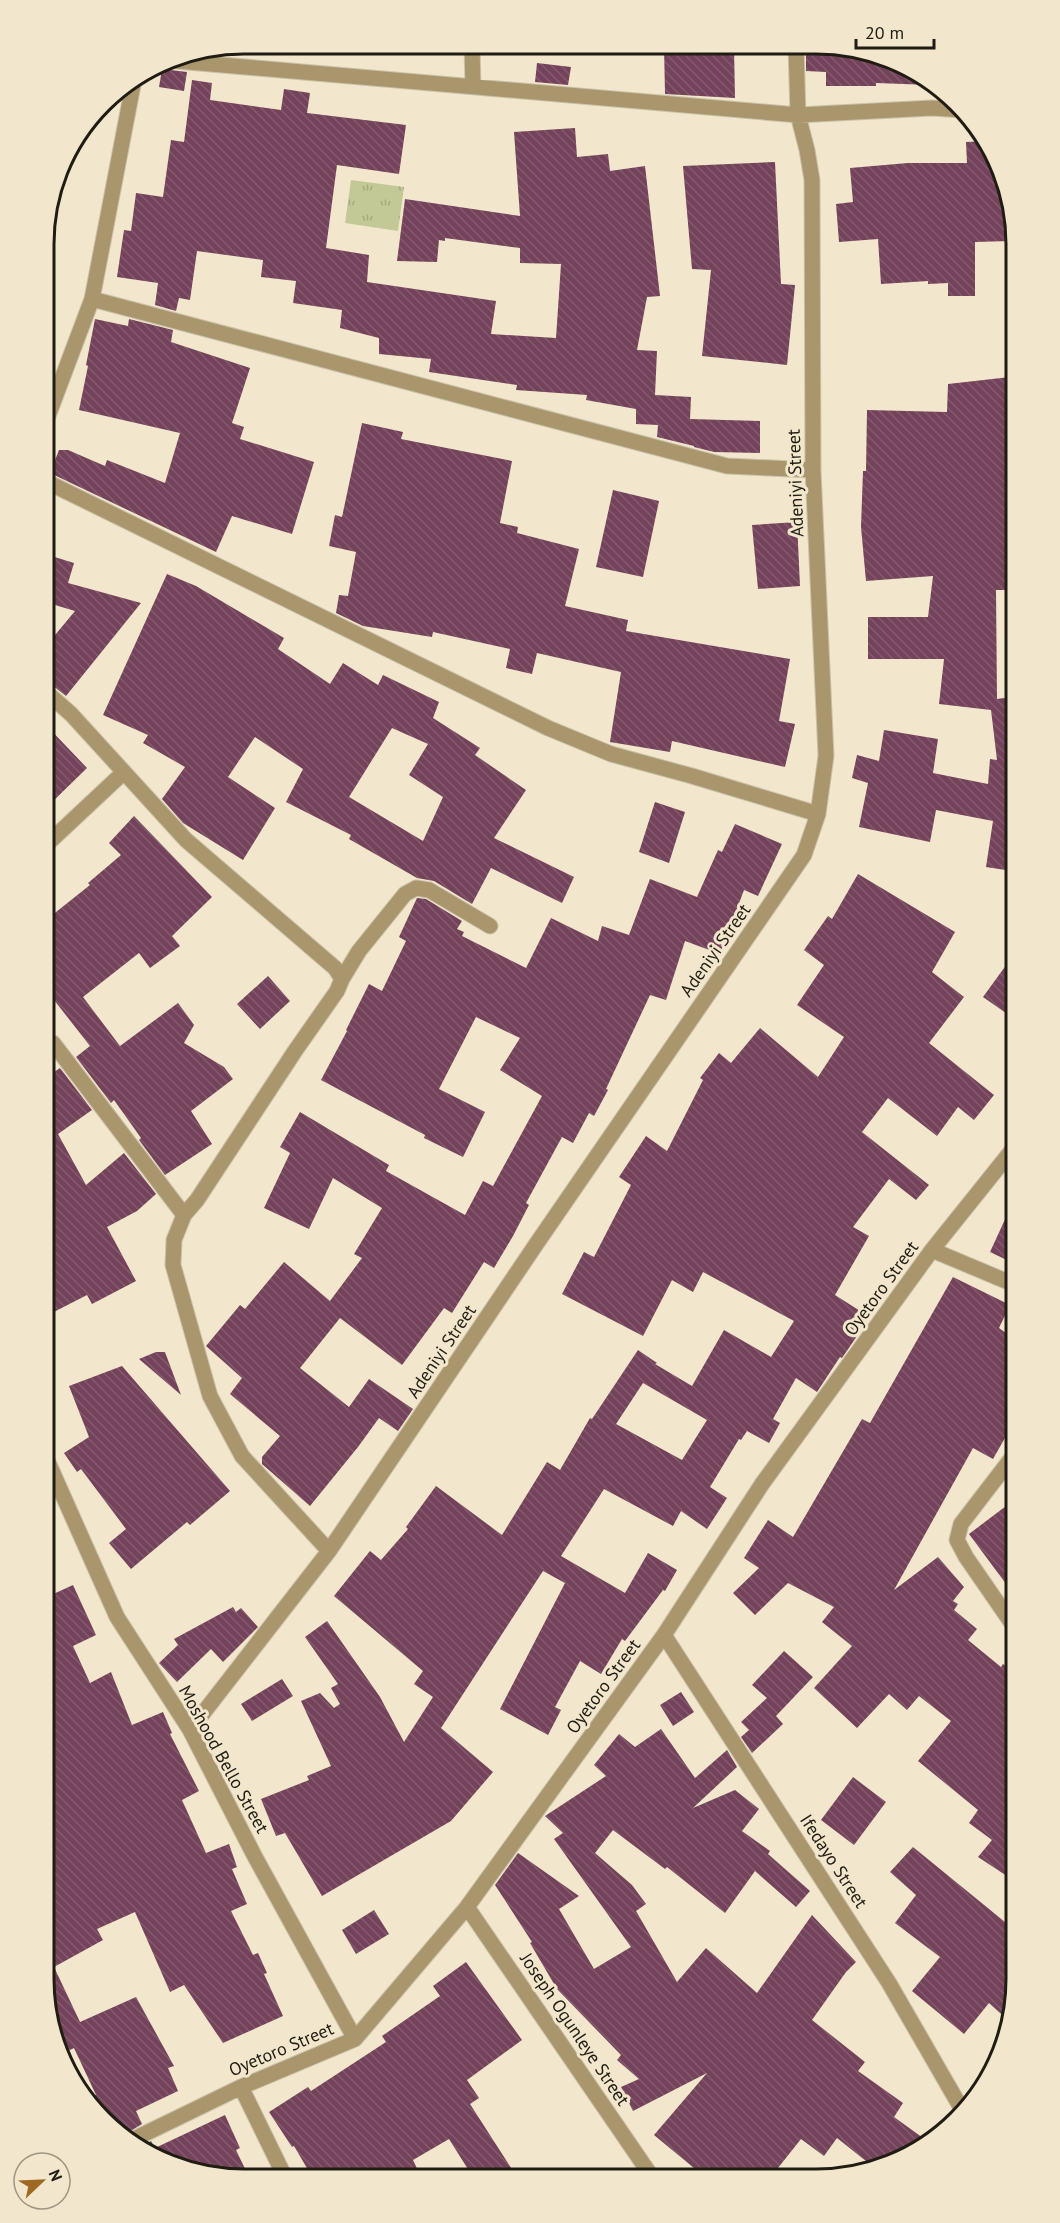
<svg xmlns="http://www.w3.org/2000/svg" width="1060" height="2223" font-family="'PT Sans',sans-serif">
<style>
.grass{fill:url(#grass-tufts)}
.building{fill:url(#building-back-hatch);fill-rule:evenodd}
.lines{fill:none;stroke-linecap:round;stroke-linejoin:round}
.minor-casing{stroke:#ccc2ab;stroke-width:17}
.minor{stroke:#a9966d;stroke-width:15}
.labels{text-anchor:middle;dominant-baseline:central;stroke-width:6;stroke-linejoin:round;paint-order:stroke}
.street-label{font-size:18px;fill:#201c13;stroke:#f2e7cc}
.rim{fill:none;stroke:#201c13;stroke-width:3}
</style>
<defs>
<pattern id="grass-tufts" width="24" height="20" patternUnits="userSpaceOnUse" patternTransform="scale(1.5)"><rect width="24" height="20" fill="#c2c896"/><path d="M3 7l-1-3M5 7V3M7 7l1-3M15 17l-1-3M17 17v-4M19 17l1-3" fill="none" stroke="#a6ab80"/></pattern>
<pattern id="building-back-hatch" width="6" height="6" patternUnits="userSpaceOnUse" patternTransform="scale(1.5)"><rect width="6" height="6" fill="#74425a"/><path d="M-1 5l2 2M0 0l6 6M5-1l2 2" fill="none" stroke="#825a6d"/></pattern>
</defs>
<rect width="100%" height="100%" fill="#f2e7cc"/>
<path class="grass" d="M351,180L404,187L398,231L345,223Z"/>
<path class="building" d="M664,46L734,47L735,98L665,94Z
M806,47H854L932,85L876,83V86H826V72L806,71Z
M537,63L571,67L568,85L535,82Z
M162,69L187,72L184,91L159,87Z
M192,80L212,83L210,100L281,110L284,89L310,93L307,113L406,125L399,174L337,165L326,248L369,255L367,282L496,301L491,334L556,338L561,264L520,263V248L445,238V241L439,240L437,262L397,261L405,199L520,216L514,132L575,128L577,157L608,154L610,171L645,166L660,296L647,297L637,350L657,351L655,395L691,397L690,419L760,421V453L714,452L694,447V446L657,437L658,425L636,424V409L586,400L587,395L516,390L517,385L429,372L431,359L379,354V338L340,328L342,310L293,303L296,281L261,277L263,260L197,251L190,300L179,298L176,311L155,305L158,283L117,277L124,230L131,231L136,193L163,197L171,140L184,142Z
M987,141L1010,192V241L975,242V296H948V283L928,284V281L881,284L878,239L839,242L836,204L853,202L850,168L908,163H967L966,142Z
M775,162L781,284L795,285L787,365L702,356L711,270L692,269L683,166Z
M95,319L128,326L129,319L173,330L171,342L250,368L232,423L244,427L240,439L314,462L292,534L232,516L216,552L50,473L59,450H68L105,466L107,460L165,483L180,433L79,410L88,366L86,365Z
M1010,377L1011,590H996L997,699L1011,697L1012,871L986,867L993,821L936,810L930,842L859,827L868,783L852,778L857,755L879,761L884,730L938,739L933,773L988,784L990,759L997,760L991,710L939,704L944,659H868V617H928L933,576L866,581L861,527L863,471H866L867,410L947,412L948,384Z
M362,423L403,432L401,439L512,461L500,523L518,527L517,533L579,549L565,606L628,620L626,631L790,659L779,721L795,724L785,767L672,741L670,752L610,742L621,672L537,653L532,674L506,668L510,649L433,632L432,637L363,626L336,613L339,595L348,596L356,552L329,546L335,515L342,517Z
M613,490L659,501L643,577L596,567Z
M797,522L800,586L758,589L752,525Z
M45,554L74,563L68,583L141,603L66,696L52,685L46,683L45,647L75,611L45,602Z
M167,574L196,586L284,638L278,649L330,684L343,663L378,685L383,675L439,702L433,718L480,748L475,755L526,790L494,838L574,877L562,903L491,868L472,904L434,881L417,878L349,839L351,835L286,802L303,769L255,737L228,777L275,808L243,860L183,823L162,799L185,767L143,743L148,735L103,715ZM392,728L428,744L409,775L443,797L423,841L349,797Z
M46,725L87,768L46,808Z
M655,802L685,812L669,863L639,852Z
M134,816L212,897L172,936L180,946L150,968L139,953L83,997L120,1046L178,1003L194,1025L184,1043L224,1067L233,1079L191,1111L212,1144L165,1175L139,1140L141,1138L114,1100L111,1103L76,1057L90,1046L47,991L46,920L90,885L88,883L121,855L109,843Z
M735,824L782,844L758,896L744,890L720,954L685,941L666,1000L650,995L606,1089L608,1090L594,1116L589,1113L573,1143L562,1137L526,1203L529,1205L513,1236L494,1268L484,1262L452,1313L444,1308L402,1365L340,1318L300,1368L349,1407L369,1379L413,1409L398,1431L379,1418L358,1447L310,1506L262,1464V1457L280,1436L230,1394L242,1378L206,1346L240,1305L245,1309L284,1262L330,1301L362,1258L354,1254L382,1208L333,1178L309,1229L264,1208L290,1153L280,1147L300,1112L389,1165L386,1171L465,1215L483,1181L493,1186L542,1096L500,1070L520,1038L476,1017L439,1089L485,1112L463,1157L424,1138L425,1135L321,1080L347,1031L346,1030L369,984L382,991L406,941L399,937L417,898L426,899L462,921L457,929L464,932L462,936L526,968L551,918L598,941L602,926L629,935L650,879L697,897L718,850L722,852Z
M858,874L955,932L932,972L964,997L929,1043L994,1095L974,1120L958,1107L937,1136L888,1098L862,1132L929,1185L916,1200L889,1179L853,1227L869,1236L835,1295L868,1316L855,1339L842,1358L840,1357L817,1392L796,1378L773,1419L780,1423L769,1443L747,1431L741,1440L739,1439L710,1487L727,1498L707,1529L681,1511L673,1526L604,1489L561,1556L625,1593L648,1553L677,1570L665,1591L663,1590L625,1641L622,1639L601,1674L580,1661L555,1707L561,1710L548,1735L500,1709L565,1583L543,1571L441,1728L493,1772L451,1821L322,1896L285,1833L276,1836L261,1799L309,1780L307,1776L331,1766L301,1701L320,1693L334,1708L340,1704L331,1688L338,1684L305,1637L327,1621L380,1697L404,1742L433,1697L414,1684L423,1671L334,1596L370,1551L381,1560L408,1529L406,1527L436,1486L502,1535L547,1462L560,1470L590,1418L592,1419L638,1350L657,1363L655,1364L692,1386L724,1330L771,1357L794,1321L703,1272L693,1292L672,1280L643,1336L562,1294L584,1252L594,1257L631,1185L619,1177L646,1136L667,1151L703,1080L700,1078L719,1053L731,1063L760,1028L818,1077L844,1037L797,1005L824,965L804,950L828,916L832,919ZM643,1383L707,1420L682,1460L616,1424Z
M1012,957L1013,1018L983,997Z
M268,976L290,1001L260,1029L237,1004Z
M60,1068L92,1110L58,1134L86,1185L124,1153L156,1194L137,1211L107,1227L136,1281L92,1304L87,1295L48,1315L47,1077Z
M1013,1202V1263L990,1252Z
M953,1277L1010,1305L999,1328L1014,1339V1422L993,1459L973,1448L894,1590L938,1557L964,1587L953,1601L958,1604L954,1610L977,1629L968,1640L1001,1667L1003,1664L1015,1673L1016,1882L978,1857L992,1840L969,1823L978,1810L918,1761L951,1721L919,1696L907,1710L889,1694L857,1728L814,1688L852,1646L822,1622L834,1607L788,1583L755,1615L733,1593L759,1568L744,1558L768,1520L793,1537L862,1419L870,1423Z
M156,1352H165L181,1395L139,1359Z
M122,1366L230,1491L190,1525L187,1522L131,1569L109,1543L126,1529L81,1469L77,1472L64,1453L89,1437L69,1386Z
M1014,1500V1552L1015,1596L969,1534Z
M73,1585L96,1635L73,1646L90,1683L111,1672L132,1725L163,1712L172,1733L170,1734L199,1791L182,1800L206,1853L229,1844L237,1867L232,1869L247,1904L231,1911L253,1955L258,1953L267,1973L264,1974L283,2016L223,2043L184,1985L170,1992L135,1912L97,1929L103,1940L54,1967L80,2022L136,1997L174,2066L168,2068L178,2091L136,2111L142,2124L124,2135L112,2129L87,2100L96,2095L74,2048L60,2055L50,2031L49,1596Z
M233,1607L236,1612L241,1608L258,1627L223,1662L211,1649L177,1682L159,1663L178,1645L174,1639Z
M784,1651L813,1677L776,1716L783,1724L752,1753L741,1737L749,1730L741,1722L767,1698L752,1685Z
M282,1679L293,1696L252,1721L241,1704Z
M681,1692L694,1712L673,1726L660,1705Z
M661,1729L695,1778L727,1750L737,1767L693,1808L735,1790L759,1809L742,1831L770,1851L768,1854L810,1891L796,1907L755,1871L725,1913L667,1867L665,1869L613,1830L595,1853L632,1885L646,1904L636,1911L677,1982L706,1948L757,1993L812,1915L856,1962L846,1972L812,2020L865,2062L858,2071L903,2103L894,2117L930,2143L927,2146L876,2169L837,2138L824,2156L801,2139L774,2173H700L654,2135L707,2073L633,2111L621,2087L639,2079L617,2060L621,2055L557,1989L530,1943L532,1942L495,1885L518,1853L579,1896L559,1909L594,1969L631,1947L554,1839L563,1833L545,1816L606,1776L594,1765L619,1734L635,1747Z
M853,1777L886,1802L854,1845L821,1820Z
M913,1847L1016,1931V1992L1009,2021L989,2003L964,2034L912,1991L940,1957L895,1923L916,1895L890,1872Z
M374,1910L389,1934L356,1954L342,1930Z
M466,1962L522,2040L467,2080L479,2098L470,2104L515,2174H471L449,2139L413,2160L420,2175H311L294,2146L292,2147L269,2112L308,2087L311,2091L386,2042L382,2036L440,1996L433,1986Z
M225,2115L240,2148L236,2150L248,2175L211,2176L205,2164L193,2170L144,2145L151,2141L155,2148Z"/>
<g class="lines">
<g class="minor-casing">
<path id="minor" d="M472,45L473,87
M165,60L798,115L932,108L963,110
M92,299L727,466L813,470
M45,424L92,299L134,80
M45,481L548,728L611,754L692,776L818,814
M46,692L71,714L186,840L335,968L342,979L337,991L295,1051L197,1200L184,1215L174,1240L173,1265L210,1396L242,1456L329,1551
M46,845L124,772
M342,979L359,951L405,894L416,888L429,890L490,926
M53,1043L184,1215
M932,1250L1013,1284
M1014,1455L961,1524L957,1540L966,1557L1015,1628
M48,1462L117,1617L190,1730L254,1855L355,2039
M664,1635L889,1983L964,2113
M190,1730L329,1551L537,1243L804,855L818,814L826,756L813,470L812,180L807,150L798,115L796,47
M467,1907L650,2174
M241,2087L284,2175
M132,2140L241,2087L355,2039L467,1907L664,1635L762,1484L932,1250L1013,1149"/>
</g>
<use href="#minor" class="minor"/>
</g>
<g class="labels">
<g class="street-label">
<text transform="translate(795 483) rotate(-92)">Adeniyi Street</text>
<text transform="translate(715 950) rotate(-55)">Adeniyi Street</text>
<text transform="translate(881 1288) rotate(-54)">Oyetoro Street</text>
<text transform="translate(441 1351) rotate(-56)">Adeniyi Street</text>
<text transform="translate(603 1686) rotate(-54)">Oyetoro Street</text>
<text transform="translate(224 1759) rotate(61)">Moshood Bello Street</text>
<text transform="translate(834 1861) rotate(57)">Ifedayo Street</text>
<text transform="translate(575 2029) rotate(56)">Joseph Ogunleye Street</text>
<text transform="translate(281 2049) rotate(-23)">Oyetoro Street</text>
</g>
</g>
<path d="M0 0H1060V2223H0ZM244 54H816A190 190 0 0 1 1006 244V1979A190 190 0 0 1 816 2169H244A190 190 0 0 1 54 1979V244A190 190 0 0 1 244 54Z" fill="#f2e7cc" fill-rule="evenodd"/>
<path class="rim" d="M244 54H816A190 190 0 0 1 1006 244V1979A190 190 0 0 1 816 2169H244A190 190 0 0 1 54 1979V244A190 190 0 0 1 244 54Z"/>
<g transform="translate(42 2181) rotate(67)"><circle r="28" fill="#f2e7cc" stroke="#9e9682" stroke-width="1.5"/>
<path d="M0-4.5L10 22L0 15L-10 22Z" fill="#9f6823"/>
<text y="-9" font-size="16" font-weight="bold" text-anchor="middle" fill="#201c13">N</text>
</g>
<path d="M856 39v9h78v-9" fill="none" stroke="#201c13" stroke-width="3"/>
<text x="865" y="39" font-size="18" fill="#201c13" stroke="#f2e7cc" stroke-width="4.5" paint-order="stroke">20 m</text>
</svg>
